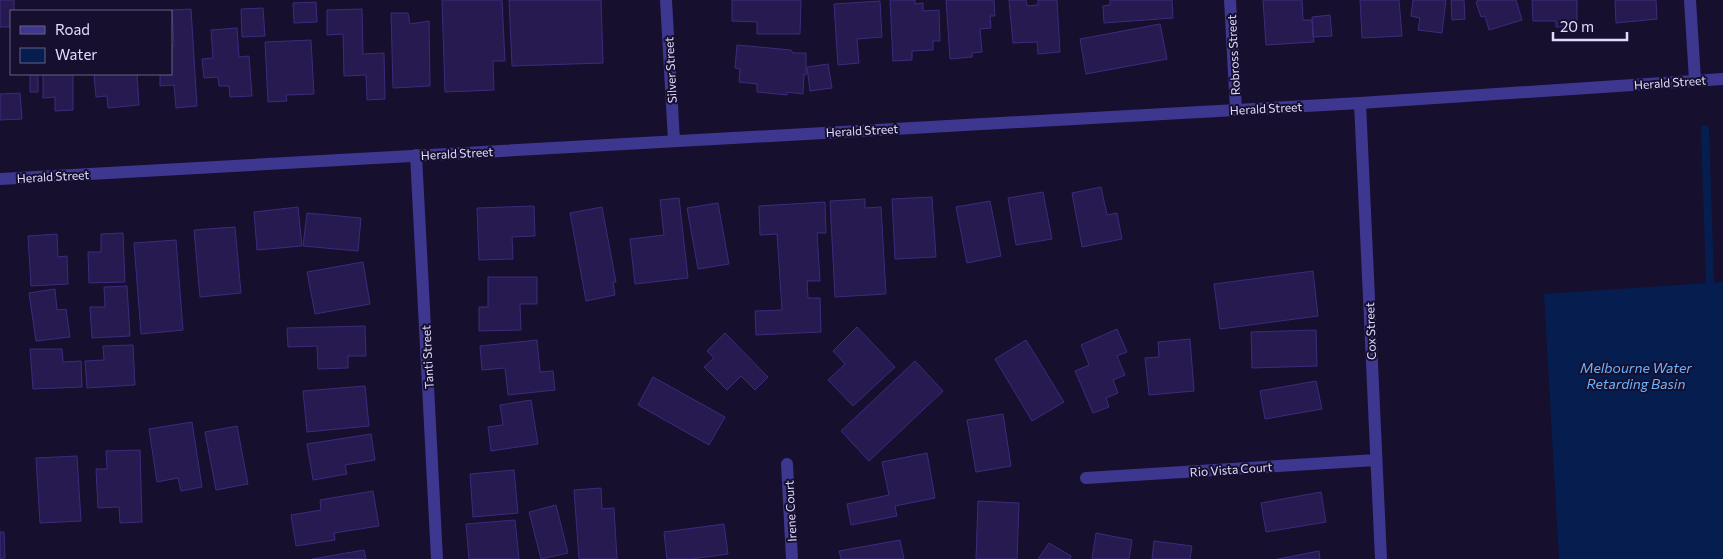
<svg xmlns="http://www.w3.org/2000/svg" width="1723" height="559" font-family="Commissioner,sans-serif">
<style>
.water{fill:#061e4f}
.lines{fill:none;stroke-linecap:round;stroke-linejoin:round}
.stream{stroke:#061e4f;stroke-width:8}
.building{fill:#271a50;stroke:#3e2a7e}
.minor{stroke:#3e3790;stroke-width:12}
.labels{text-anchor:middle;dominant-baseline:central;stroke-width:4;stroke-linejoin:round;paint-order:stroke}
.street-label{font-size:12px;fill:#e1dbff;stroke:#160f2d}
.water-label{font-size:14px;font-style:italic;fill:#69b3ff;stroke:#160f2d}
</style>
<rect width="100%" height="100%" fill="#160f2d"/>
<path class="water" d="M1723,282V559H1559L1544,294Z"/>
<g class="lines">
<path class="stream" d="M1705,129L1710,282"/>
</g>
<path class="building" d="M0,0H14V11H11V27H0Z
M442,0H502L505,61H493L494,90L445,92Z
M509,0H601L603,63L512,66Z
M732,0H801L800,34H757V22L732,21Z
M890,0H915V4L923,3V11L939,10L940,41H933V50L912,51V60L893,61Z
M946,0H994L995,16H990L991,28L980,29L982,52L972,53V57L950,59Z
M1009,0H1026L1027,6L1038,5V0H1057L1060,52L1038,54L1037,42L1013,43Z
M1110,0H1172L1173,18L1104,23L1103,6L1110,5Z
M1263,0H1302L1303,20H1312L1314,42L1266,45Z
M1360,0H1399L1402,36L1362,38Z
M1413,0H1446L1442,33L1418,30L1420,18L1411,16Z
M1451,0H1464L1465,19L1452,20Z
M1478,0H1516L1522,20L1489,30L1485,16L1481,17L1476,2Z
M1532,0H1577V26L1556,27V21H1533Z
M1615,0H1656L1657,19L1616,23Z
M880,1L882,37L857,39L859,63L838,65L834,4Z
M316,2L317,22L294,23L293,3Z
M263,8L265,36L242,37L241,9Z
M191,9L197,106L176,108L174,85L160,86V74H171V46H174L172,10Z
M362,9L363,54L384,53L385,99L367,100L366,75L344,76L343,34L327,35V10Z
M391,13H408L410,24L429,21L430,86L393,88Z
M1330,15L1332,36L1313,37L1312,17Z
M1160,24L1167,59L1086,74L1080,39Z
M237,28L239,57L249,56L252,96L230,97L229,86H219L218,77L204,78L202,59L213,58L211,30Z
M311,40L314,94L286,95L287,101L268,102L265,42Z
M737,45L791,50L793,53H806V75L804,74L803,94L787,92V95L757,92V84L739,82L740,69L735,68Z
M828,64L832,88L810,91L807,67Z
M30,74H38V92H30Z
M43,74H73V110L55,111V97L43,98Z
M94,74H137L139,105L108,108L107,96L96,97Z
M20,93L22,119L0,120V94Z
M1101,187L1107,215L1117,213L1122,239L1082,247L1072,193Z
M1043,192L1052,239L1016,245L1008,198Z
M932,197L936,257L895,259L892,199Z
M679,198L688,278L635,284L630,239L664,235L660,200Z
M865,199V208L881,207L886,294L835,297L830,201Z
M990,201L1001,256L967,263L956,207Z
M825,202L826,233H817L820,281H807L808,298H820L821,332L756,335L755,311L782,310L777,234L760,235L759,206Z
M718,203L729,264L698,269L687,208Z
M534,206L535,236L512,237L513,259L479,260L477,208Z
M298,207L302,246L257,250L254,212Z
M602,207L616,282H613L615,295L586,301L570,213Z
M307,213L361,218L358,251L303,246Z
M235,227L241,293L200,297L194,230Z
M123,233L125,282L89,283L88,252H101V234Z
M57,234L58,257L67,256L68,284L31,286L28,236Z
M176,240L183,330L141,334L134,243Z
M363,262L370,304L315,314L307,272Z
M1313,271L1318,316L1220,329L1214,284Z
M488,277H537V304H520L521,330L479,331V307H488Z
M127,286L130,336L92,338L90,307H105L104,287Z
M55,289L57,310L66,309L70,337L36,341L29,293Z
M365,326L366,356H348V368L318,369L317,346L288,347L287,328Z
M857,327L895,367L853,406L828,380L845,364L833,351Z
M1117,329L1127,352L1117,356L1125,375L1113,380L1118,393L1106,398L1109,407L1093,413L1075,371L1089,365L1081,345Z
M1316,330L1317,366L1252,368L1251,332Z
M725,333L768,377L755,390L741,376L727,390L704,367L714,358L707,351Z
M1190,339L1194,391L1149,395L1145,358L1159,357L1158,342Z
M537,340L540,372L553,371L555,390L508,395L505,368L482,370L480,346Z
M1026,340L1064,402L1032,421L995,359Z
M133,345L135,385L87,388L85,361L104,360L103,346Z
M30,349H62L63,362L81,361L82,387L33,389Z
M915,361L943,391L869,461L841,431Z
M653,377L725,417L709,445L638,405Z
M1316,381L1322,409L1265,419L1260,391Z
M365,386L369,426L307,432L303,391Z
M531,400L538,444L491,451L488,427L503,425L500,405Z
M1003,414L1011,466L976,472L967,420Z
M192,422L202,487L181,491L178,478L157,482L149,429Z
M237,426L248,484L216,490L205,432Z
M371,434L375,460L345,465L347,474L313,480L307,444Z
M140,450L142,522L120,523L119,507L98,508L96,469H107L106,451Z
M927,453L935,498L895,506L897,516L851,525L847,504L889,495L882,462Z
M77,456L81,521L40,523L36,458Z
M514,470L518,513L473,517L470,474Z
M601,488L602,509L614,508L617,559H579L574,490Z
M373,491L379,526L334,533L335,540L296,546L291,515L321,510L320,500Z
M1321,492L1326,522L1266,532L1261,503Z
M978,501L1019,503L1017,559H976Z
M556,505L568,553L541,559L529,512Z
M515,520L519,559H469L466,524Z
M724,524L728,554L691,559H667L664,532Z
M0,532H4L5,558L0,559Z
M1096,533L1132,540L1129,559H1092Z
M900,540L904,559H841L839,551Z
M1154,541L1192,546L1190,559H1152Z
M1049,543L1071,556L1070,559H1038Z
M364,550L366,559H312Z
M1319,551L1320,559H1278Z"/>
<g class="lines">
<path class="minor" d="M666,0L674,141
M1230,0L1236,110
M1690,0L1695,80
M1360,103L1381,559
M416,155L437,559
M0,179L1360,103L1723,79
M787,464L792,559
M1086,478L1376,460"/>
</g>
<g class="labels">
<g class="street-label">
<text transform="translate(1233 55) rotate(-93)">Robross Street</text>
<text transform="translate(670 70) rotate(-93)">Silver Street</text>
<text transform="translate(1670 82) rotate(-4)">Herald Street</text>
<text transform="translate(1266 108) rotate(-3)">Herald Street</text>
<text transform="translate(862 130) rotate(-3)">Herald Street</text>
<text transform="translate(457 153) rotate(-3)">Herald Street</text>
<text transform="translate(53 176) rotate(-3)">Herald Street</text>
<text transform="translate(1370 331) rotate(-92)">Cox Street</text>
<text transform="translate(427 357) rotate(-93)">Tanti Street</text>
<text transform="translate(1231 469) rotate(-4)">Rio Vista Court</text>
<text transform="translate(790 511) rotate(-93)">Irene Court</text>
</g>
<g class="water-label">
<text x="1636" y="367">Melbourne Water<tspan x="1636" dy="16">Retarding Basin</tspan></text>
</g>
</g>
<rect x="10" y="10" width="162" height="65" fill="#160f2d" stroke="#676181"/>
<rect x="20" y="26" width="25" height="8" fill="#3e3790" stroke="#676181"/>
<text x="55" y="35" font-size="15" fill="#e1dbff">Road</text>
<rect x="20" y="48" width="25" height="15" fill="#061e4f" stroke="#676181"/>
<text x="55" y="60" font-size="15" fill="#e1dbff">Water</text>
<path d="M1553 32v8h74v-8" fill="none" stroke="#e1dbff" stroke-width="2.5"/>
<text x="1560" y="32" font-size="15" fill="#e1dbff" stroke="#160f2d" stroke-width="4" paint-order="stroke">20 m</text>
</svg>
